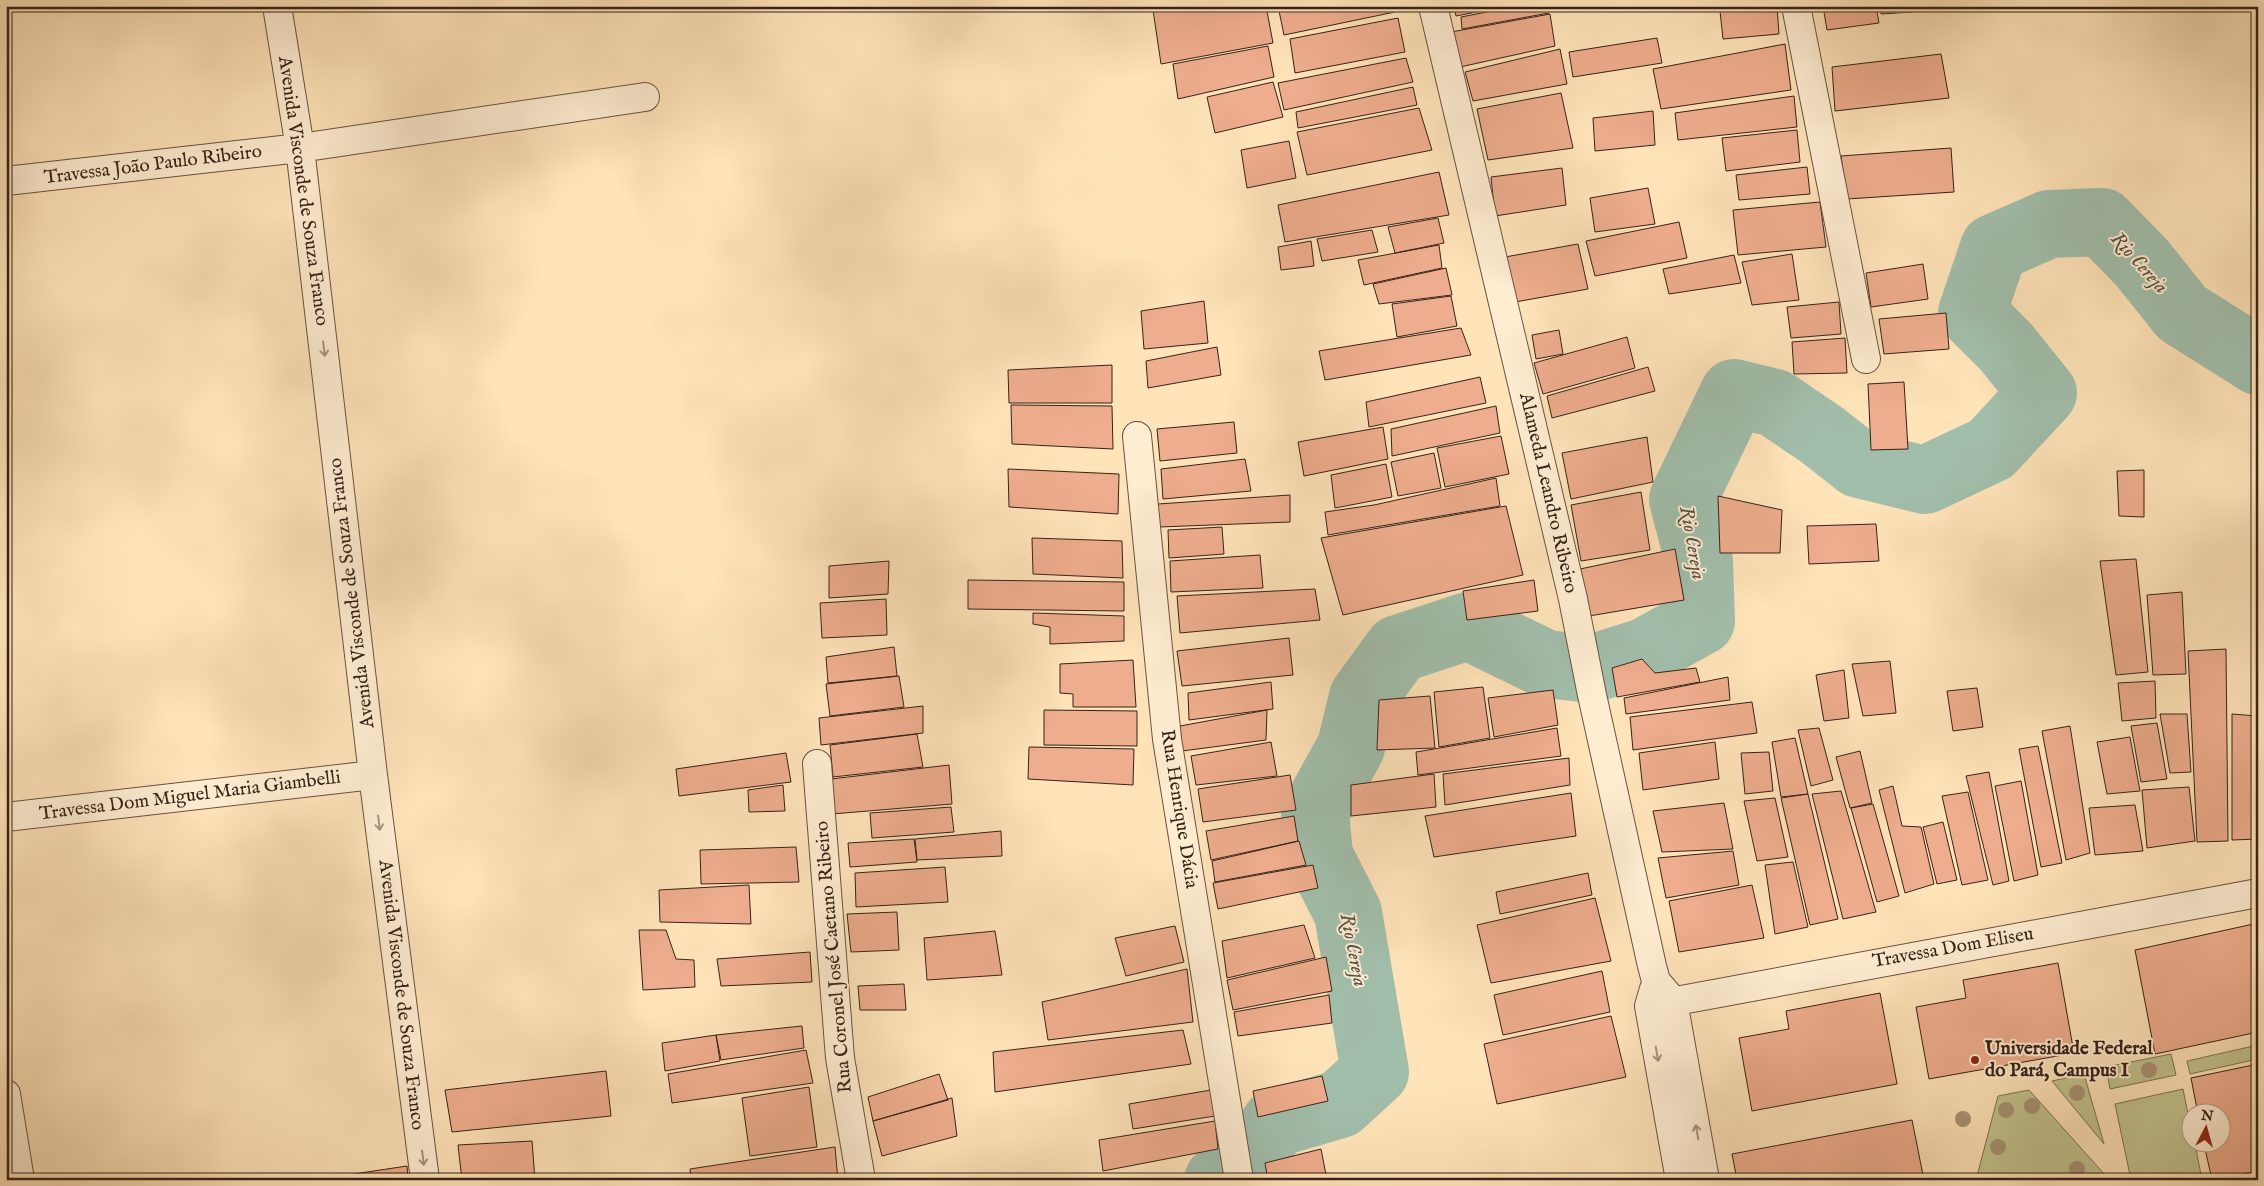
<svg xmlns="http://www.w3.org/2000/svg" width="2264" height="1186" font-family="'IM FELL English',serif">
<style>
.green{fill:#c2c38e;stroke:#7c7254}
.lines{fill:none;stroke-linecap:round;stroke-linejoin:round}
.river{stroke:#a1beab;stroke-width:68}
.building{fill:#eead8e;stroke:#372219}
.minor-casing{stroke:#695241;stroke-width:30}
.minor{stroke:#ffedd2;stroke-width:28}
.tree{fill:#a89374}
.oneway{stroke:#a5927f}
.poi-dot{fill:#8f2418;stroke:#ffedd2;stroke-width:2}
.labels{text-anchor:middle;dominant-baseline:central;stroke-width:4;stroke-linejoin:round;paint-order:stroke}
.street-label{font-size:19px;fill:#372219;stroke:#ffedd2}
.poi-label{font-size:19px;font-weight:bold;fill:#372219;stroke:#ffedd2;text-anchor:start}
.water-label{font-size:20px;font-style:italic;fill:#575145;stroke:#ffedd2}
</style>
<rect width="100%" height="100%" fill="#ffe3b9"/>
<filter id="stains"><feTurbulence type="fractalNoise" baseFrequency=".004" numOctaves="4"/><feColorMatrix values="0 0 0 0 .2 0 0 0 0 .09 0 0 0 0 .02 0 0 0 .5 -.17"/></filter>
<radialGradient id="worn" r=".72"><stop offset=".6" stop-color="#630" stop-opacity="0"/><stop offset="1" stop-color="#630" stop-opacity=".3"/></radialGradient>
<path class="green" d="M2258,1045V1059L2190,1074L2187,1061Z
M2171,1054L2176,1075L2110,1089L2106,1067Z
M2084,1074L2104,1144L2052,1081Z
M2183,1089L2191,1129L2192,1144H2195L2202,1180H2131L2115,1104Z
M2029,1090L2106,1176L2107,1180H1976L1998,1096Z"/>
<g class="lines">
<path class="river" d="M1218,1180L1259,1147L1275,1123L1340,1104L1375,1072L1348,913L1319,856L1315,812L1351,747L1363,697L1398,649L1468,626L1546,664L1591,669L1645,652L1701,621L1699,561L1683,499L1734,393L1775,403L1822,435L1859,464L1925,480L1991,449L2043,393L2006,347L1972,313L1994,248L2049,224L2102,222L2142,263L2182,313L2258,361"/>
</g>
<path class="building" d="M1170,6H1266L1273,43L1161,64L1153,10Z
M1278,6H1393L1395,12L1284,35Z
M1454,6H1508L1456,16Z
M1518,6H1548L1549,13L1462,29L1461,17Z
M1759,6H1777L1779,34L1723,39L1720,11Z
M1823,6H1876L1879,23L1827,30Z
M1880,6H1911L1912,12L1881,14Z
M1550,14L1555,46L1460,67L1451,32Z
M1398,18L1405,52L1295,73L1290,39Z
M1657,38L1662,63L1573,77L1569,52Z
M1785,44L1791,90L1661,109L1653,69Z
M1268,46L1274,77L1178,99L1173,64Z
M1560,49L1567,84L1473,101L1465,72Z
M1941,54L1949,98L1835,111L1832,67Z
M1406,58L1413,82L1284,110L1278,83Z
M1273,82L1283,117L1215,133L1207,97Z
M1413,87L1417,105L1298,128L1296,112Z
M1561,93L1573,148L1488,160L1477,109Z
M1794,96L1797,127L1678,140L1675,113Z
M1419,108L1432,150L1307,175L1297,132Z
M1653,111L1655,145L1595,151L1593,118Z
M1797,130L1800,162L1726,171L1722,138Z
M1289,141L1296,178L1247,188L1241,150Z
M1951,148L1954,192L1847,199L1841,156Z
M1807,167L1810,194L1739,200L1736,175Z
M1562,168L1566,205L1495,216L1491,177Z
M1439,172L1449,215L1285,242L1278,205Z
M1648,188L1655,224L1595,232L1590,198Z
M1820,202L1826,247L1738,255L1733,210Z
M1438,218L1444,243L1395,253L1388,227Z
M1679,222L1687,258L1595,276L1586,241Z
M1372,230L1378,252L1322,261L1317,239Z
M1311,241L1314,266L1281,270L1278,247Z
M1578,244L1588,289L1515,302L1505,257Z
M1439,245L1442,268L1364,285L1358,260Z
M1792,254L1799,300L1752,305L1742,262Z
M1734,255L1741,283L1669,294L1663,269Z
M1923,264L1928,299L1871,307L1866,273Z
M1446,268L1452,295L1379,304L1373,284Z
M1451,296L1457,326L1397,337L1392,304Z
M1204,301L1208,343L1144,349L1141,311Z
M1839,302L1841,334L1791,338L1787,307Z
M1946,313L1949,349L1884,354L1879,319Z
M1461,328L1471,355L1325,380L1319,351Z
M1559,330L1563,354L1536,359L1532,335Z
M1627,337L1635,368L1543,394L1534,363Z
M1845,338L1847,373L1794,374L1792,342Z
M1217,347L1221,375L1148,388L1146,361Z
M1112,365V403H1009L1008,370Z
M1648,367L1655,391L1552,418L1547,396Z
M1480,377L1486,403L1369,427L1366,402Z
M1904,382L1908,449L1871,450L1868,384Z
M1011,405L1112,406L1113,449L1012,444Z
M1496,406L1500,433L1392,456L1391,429Z
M1234,422L1237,453L1160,461L1157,429Z
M1383,427L1388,459L1304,476L1298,442Z
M1501,436L1509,474L1445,487L1437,448Z
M1647,437L1653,482L1571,499L1562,453Z
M1434,453L1441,488L1398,496L1391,462Z
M1245,459L1251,491L1163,499L1161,469Z
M1386,464L1392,497L1335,508L1331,475Z
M1008,469L1119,474L1118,514L1009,507Z
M2144,470V517L2119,516L2117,471Z
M1496,478L1500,506L1328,535L1325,512L1374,505Z
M1641,492L1650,550L1581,561L1571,505Z
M1290,495V522L1159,527L1158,504Z
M1718,496L1782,510L1780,553H1720Z
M1506,506L1523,575L1343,615L1321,538Z
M1876,524L1879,561L1809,564L1807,526Z
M1222,527L1224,554L1169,558L1168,530Z
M1032,538L1122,541L1123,578L1033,574Z
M1675,549L1684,600L1589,616L1580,569Z
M1260,555L1263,588L1171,592L1170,561Z
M2136,559L2148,672L2116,675L2100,561Z
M889,561L888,594L829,598V566Z
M968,580L1124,582V611L968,609Z
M1534,580L1538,611L1467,620L1463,591Z
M1315,589L1320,620L1180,633L1177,596Z
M2182,592L2186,674L2153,675L2147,595Z
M886,599L887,635L822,638L820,603Z
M1033,613L1124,616V641L1050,644V627L1033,624Z
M1289,638L1293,675L1182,686L1177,651Z
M894,647L897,676L828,683L826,657Z
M2226,649L2228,841L2197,842L2188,651Z
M1642,659L1655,673L1696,668L1700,682L1617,697L1612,668Z
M1133,660L1136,707H1073V694L1060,693V664Z
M1890,661L1896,713L1863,716L1852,664Z
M1844,670L1849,718L1824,721L1816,675Z
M899,676L904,707L830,716L826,684Z
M1728,677L1730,700L1626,714L1624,698Z
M2155,681L2156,718L2122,721L2118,683Z
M1271,682L1273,709L1189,720L1188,693Z
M1483,687L1490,738L1439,747L1434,692Z
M1977,688L1983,727L1953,731L1947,691Z
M1553,690L1558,725L1494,737L1488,698Z
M1430,696L1435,748L1377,750L1379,700Z
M1752,702L1757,733L1633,750L1630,717Z
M923,706V733L821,745L819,718Z
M1044,710L1137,711V746L1044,745Z
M1267,710L1266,740L1182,751L1180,726Z
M2160,714H2187L2191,772L2170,773Z
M2232,714L2257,716L2258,839L2232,840Z
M2157,723L2167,779L2141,782L2131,726Z
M2070,726L2090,853L2066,860L2042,731Z
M1557,728L1561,756L1418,775L1416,752Z
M1819,728L1833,780L1811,786L1798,730Z
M917,734L923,767L833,777L830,745Z
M2130,737L2140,791L2107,794L2097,742Z
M1795,738L1808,794L1781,797L1772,742Z
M1271,742L1277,776L1196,785L1191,756Z
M1715,742L1719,779L1643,790L1639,753Z
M2038,746L2062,863L2041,867L2019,749Z
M1029,747L1134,749L1133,785L1028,779Z
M1860,751L1872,803L1850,808L1836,757Z
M1769,752L1773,791L1745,794L1741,753Z
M786,753L791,782L679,796L676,769Z
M1569,758L1570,785L1445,805L1443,774Z
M949,765L952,804L832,814L831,779Z
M1989,772L2009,881L1993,885L1966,776Z
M1434,774L1436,807L1351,816V785Z
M1290,775L1296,810L1203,822L1198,789Z
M2021,781L2038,875L2014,881L1995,786Z
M783,785L785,811L749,812L748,790Z
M1893,786L1902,826L1921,827L1934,884L1905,893L1879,790Z
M2189,787L2195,841L2147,848L2142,790Z
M1841,791L1876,912L1843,919L1812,794Z
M1968,792L1988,880L1962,885L1942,796Z
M1571,793L1576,836L1434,857L1425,816Z
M1808,794L1838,919L1810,925L1781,798Z
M1775,798L1788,857L1757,861L1744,801Z
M1724,803L1733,849L1662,852L1653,811Z
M1873,804L1899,896L1877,902L1851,808Z
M2135,805L2143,851L2095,855L2089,808Z
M951,807L954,832L872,838L870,813Z
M1294,816L1298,841L1211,860L1206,831Z
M1943,822L1957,880L1937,884L1923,827Z
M1001,831L1002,856L917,860L915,839Z
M914,839L917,862L850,867L848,843Z
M1299,841L1306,865L1215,882L1212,861Z
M796,847L799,882L701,884L700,850Z
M1733,851L1739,885L1666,898L1658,858Z
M1793,862L1808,927L1775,934L1765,865Z
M1313,865L1318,888L1218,909L1213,883Z
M945,867L948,902L856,907L855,873Z
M1588,873L1592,895L1500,914L1496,892Z
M749,885L751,924L660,922L659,890Z
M1752,885L1764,938L1679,952L1669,901Z
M1595,898L1611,961L1491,983L1477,925Z
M897,912L899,950L851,952L847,914Z
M2258,923V1032L2155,1054L2135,950Z
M1304,925L1315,958L1227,978L1222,941Z
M1175,926L1184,962L1126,976L1115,938Z
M639,930H666L676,959L694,960L695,987L643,990Z
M995,931L1002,975L927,980L924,938Z
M810,952L812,982L721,986L717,959Z
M1326,957L1332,991L1233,1010L1227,980Z
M2058,963L2074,1053L1929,1079L1916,1007L1966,998L1963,980Z
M1187,969L1193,1022L1048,1040L1042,1002Z
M1602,971L1610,1012L1503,1035L1494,995Z
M904,984L906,1010H860L858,986Z
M1880,993L1897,1084L1752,1111L1739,1038L1789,1029L1786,1011Z
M1329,995L1332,1023L1238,1036L1234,1012Z
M1611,1016L1626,1077L1497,1104L1484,1044Z
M802,1026L804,1048L721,1060L716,1035Z
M1183,1030L1191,1064L995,1092L993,1052Z
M716,1035L720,1061L665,1071L662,1043Z
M806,1050L813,1083L672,1103L668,1074Z
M2258,1064V1171L2212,1180L2204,1144H2222V1114H2198L2191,1078Z
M606,1071L611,1116L452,1132L445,1090Z
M939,1074L948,1100L873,1121L868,1097Z
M1322,1076L1328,1101L1258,1117L1253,1091Z
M809,1087L817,1147L750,1156L742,1098Z
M1211,1090L1215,1116L1133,1129L1129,1104Z
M952,1098L957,1136L882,1156L873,1121Z
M1912,1120L1924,1180H1737L1732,1154Z
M1215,1121L1218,1149L1103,1171L1099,1140Z
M532,1141L535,1180H462L458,1145Z
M835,1147L838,1180H691L690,1169Z
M1321,1149L1327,1180H1268L1265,1163Z
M407,1166L408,1180L327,1178Z
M316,1176V1180H276Z"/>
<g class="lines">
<g class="minor-casing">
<path id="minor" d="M277,6L300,148L373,775L425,1180
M1433,6L1573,599L1592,695L1652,966L1656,981L1673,1001L1705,1180
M1796,6L1866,359
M6,181L300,148L645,97
M1137,436L1167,739L1239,1180
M817,764L840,1058L861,1180
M6,817L373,775
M1654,989L1649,1006L1680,1180
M1649,1006L2258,893
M6,1094L20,1180"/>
</g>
<use href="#minor" class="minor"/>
</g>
<g class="tree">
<circle cx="2149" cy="1070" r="8"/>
<circle cx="2077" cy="1093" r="8"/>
<circle cx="2032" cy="1106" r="8"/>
<circle cx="2006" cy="1110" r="8"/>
<circle cx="1963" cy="1119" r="8"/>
<circle cx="1998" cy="1147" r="8"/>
<circle cx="2077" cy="1169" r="8"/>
</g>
<defs><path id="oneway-shaft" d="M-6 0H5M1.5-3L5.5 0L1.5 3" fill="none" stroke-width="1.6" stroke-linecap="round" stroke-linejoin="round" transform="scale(1.25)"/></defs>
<g class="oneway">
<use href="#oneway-shaft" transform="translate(324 349) rotate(83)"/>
<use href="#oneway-shaft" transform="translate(379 823) rotate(83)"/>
<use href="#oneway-shaft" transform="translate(1657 1054) rotate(80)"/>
<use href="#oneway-shaft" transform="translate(1697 1132) rotate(-100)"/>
<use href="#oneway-shaft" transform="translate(423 1158) rotate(83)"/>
</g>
<circle class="poi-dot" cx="1975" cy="1060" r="5"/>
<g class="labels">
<g class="street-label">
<text transform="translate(153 165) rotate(-7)">Travessa João Paulo Ribeiro</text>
<text transform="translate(303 191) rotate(82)">Avenida Visconde de Souza Franco</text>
<text transform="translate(1548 493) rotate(77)">Alameda Leandro Ribeiro</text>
<text transform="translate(352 593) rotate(-97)">Avenida Visconde de Souza Franco</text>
<text transform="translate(190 796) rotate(-7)">Travessa Dom Miguel Maria Giambelli</text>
<text transform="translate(1179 809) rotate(81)">Rua Henrique Dácia</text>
<text transform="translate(1953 948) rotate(-10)">Travessa Dom Eliseu</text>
<text transform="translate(834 957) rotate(-95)">Rua Coronel José Caetano Ribeiro</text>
<text transform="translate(401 995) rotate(83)">Avenida Visconde de Souza Franco</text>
</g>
<g class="poi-label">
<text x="1985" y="1049">Universidade Federal<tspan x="1985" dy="22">do Pará, Campus I</tspan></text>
</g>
<g class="water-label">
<text transform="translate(2139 263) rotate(48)">Rio Cereja</text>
<text transform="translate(1692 543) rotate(80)">Rio Cereja</text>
<text transform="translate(1353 950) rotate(79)">Rio Cereja</text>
</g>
</g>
<rect width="2264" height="1186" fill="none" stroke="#ffe3b9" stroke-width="25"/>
<rect x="8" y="8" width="2249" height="1171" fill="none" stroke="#372219" stroke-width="2.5"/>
<rect x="12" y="12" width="2239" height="1161" fill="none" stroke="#372219"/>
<g transform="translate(2206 1128) rotate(6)"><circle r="24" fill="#ffedd2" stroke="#af9c88"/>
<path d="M0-4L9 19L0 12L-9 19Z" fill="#8f2418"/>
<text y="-8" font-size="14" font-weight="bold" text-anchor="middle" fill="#372219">N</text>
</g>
<rect width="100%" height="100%" filter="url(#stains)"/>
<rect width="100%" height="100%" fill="url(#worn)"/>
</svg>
